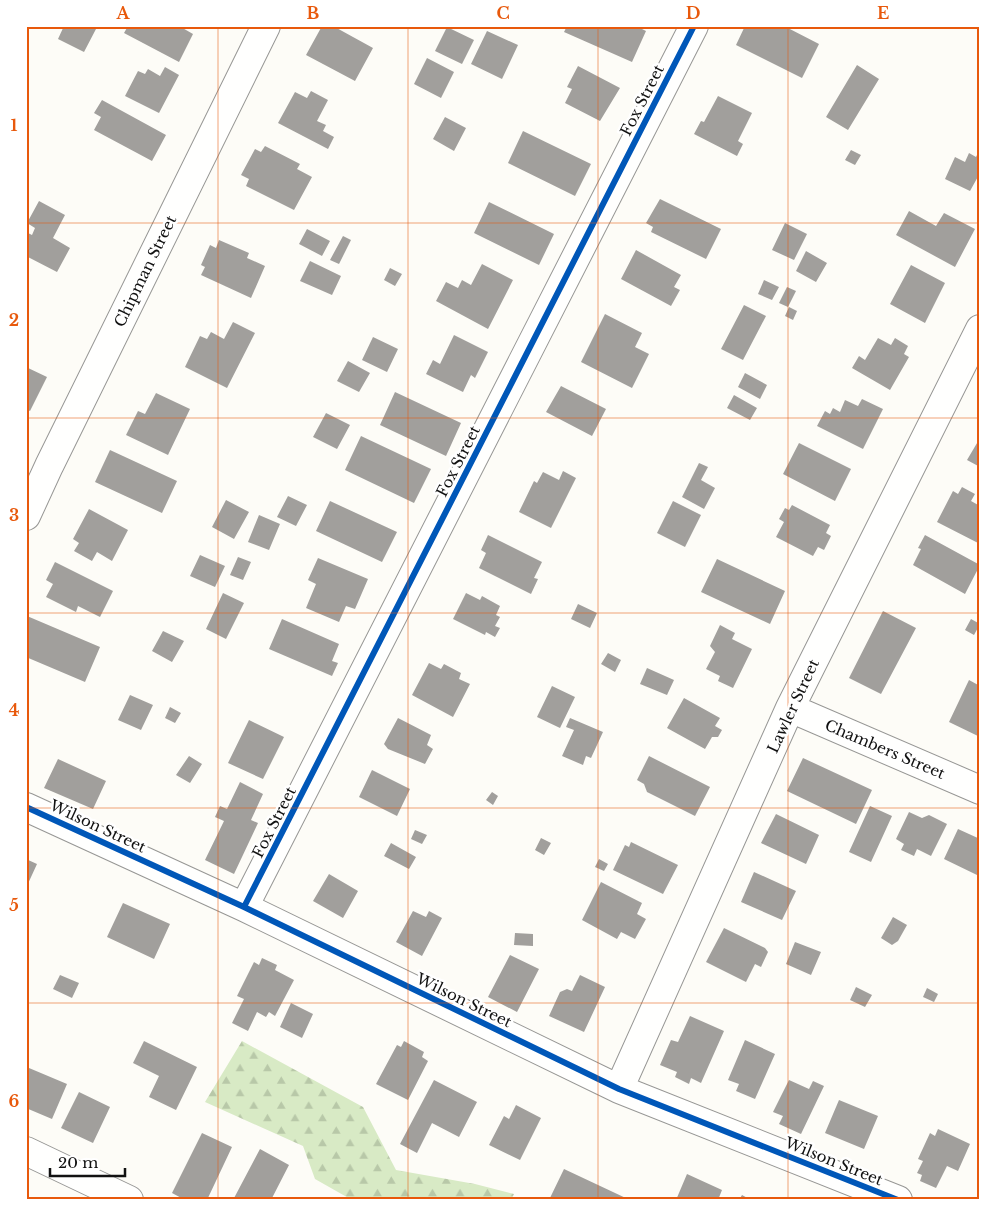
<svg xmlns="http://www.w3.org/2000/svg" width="1006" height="1226" font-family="'Libre Baskerville',serif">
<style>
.forest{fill:url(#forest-firs)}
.building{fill:#a19f9c}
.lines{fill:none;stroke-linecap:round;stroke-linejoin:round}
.minor-casing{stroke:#979795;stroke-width:30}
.minor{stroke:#fffffe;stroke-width:28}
.cycleway-casing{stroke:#fff;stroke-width:9}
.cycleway{stroke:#0057b8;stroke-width:6}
.grid{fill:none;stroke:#e8590c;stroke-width:1;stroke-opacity:0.55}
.labels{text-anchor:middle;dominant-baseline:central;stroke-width:5;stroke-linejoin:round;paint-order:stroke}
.street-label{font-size:15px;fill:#111;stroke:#fff}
.neatline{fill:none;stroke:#e8590c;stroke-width:2}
.grid-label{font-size:16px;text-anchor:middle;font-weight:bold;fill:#e8590c}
</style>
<defs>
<pattern id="forest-firs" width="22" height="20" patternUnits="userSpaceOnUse" patternTransform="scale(1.25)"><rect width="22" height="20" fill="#d8eac5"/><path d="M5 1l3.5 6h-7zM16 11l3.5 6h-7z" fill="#b8c8a8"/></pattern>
</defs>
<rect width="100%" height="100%" fill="#fdfcf7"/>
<path class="forest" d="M242,1041L363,1107L396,1170L475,1184L514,1194L511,1200H352L315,1179L303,1146L205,1102Z"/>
<path class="building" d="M64,26H90L96,29L84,52L58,39Z
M128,26H179L193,34L179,62L124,33Z
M322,26H333L373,48L355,81L306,55Z
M567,26H636L646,31L632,62L564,32Z
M745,26H784L819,44L802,78L736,45Z
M447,27L474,40L462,64L435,51Z
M487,31L518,45L502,79L471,64Z
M427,58L454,72L441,98L414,84Z
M857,65L879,79L848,130L826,117Z
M578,66L620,88L600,121L565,103L572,89L567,87Z
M165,67L179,75L159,113L125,96L138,71L145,74L148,69L160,76Z
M311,91L328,100L317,121L326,125L323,131L334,137L328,149L278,123L295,92L307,98Z
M718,96L752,113L738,141L743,144L737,156L694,134L701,121L704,122Z
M102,100L166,135L152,161L94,130L101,117L94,113Z
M445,117L466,128L454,151L433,139Z
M523,131L591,164L575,196L508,163Z
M265,146L300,164L297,169L312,177L294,210L246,186L249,179L241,175L255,149L261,152Z
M980,149V173L970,191L945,179L955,157L965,162L969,153L976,157Z
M851,150L861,155L855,165L845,160Z
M660,199L721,229L706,259L651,232L653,227L646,223Z
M39,201L65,215L53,238L70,248L57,272L26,256V232L32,235L35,228L27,223Z
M489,202L554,234L539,265L474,233Z
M909,211L936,226L944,213L975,229L955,267L896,235Z
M785,223L807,234L794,260L772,250Z
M307,229L330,241L322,256L299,244Z
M343,236L351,240L339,264L330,260Z
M219,240L249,253L247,258L265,266L251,298L201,275L205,267L201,265L210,245L216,248Z
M636,250L681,275L674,287L680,290L671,306L621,279Z
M806,251L827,263L816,282L796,271Z
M310,261L341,276L332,295L300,281Z
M482,264L513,280L488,329L436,301L446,282L458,288L462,280L471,285Z
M911,265L945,283L925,323L890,304Z
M390,268L402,274L395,286L384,280Z
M764,280L779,287L772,300L758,294Z
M787,287L796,291L788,307L779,303Z
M744,305L766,316L743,360L721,349Z
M789,307L797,311L793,320L785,316Z
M605,314L642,333L635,347L649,354L632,388L581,362Z
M233,322L255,333L227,388L185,367L200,336L207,339L211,332L224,339Z
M454,335L488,352L475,378L471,375L463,392L426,374L433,360L440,364Z
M373,337L398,349L387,372L362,360Z
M878,338L891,345L895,338L908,346L904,354L909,357L890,390L852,368L859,356L865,360Z
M348,361L370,373L359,392L337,381Z
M26,367L47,377L30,411L26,409Z
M745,373L767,385L760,399L738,387Z
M561,386L606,409L592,436L546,412Z
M395,392L461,423L446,456L380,425Z
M156,393L190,409L168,455L126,435L138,411L145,414Z
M734,395L757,408L750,420L727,408Z
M862,399L883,409L863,449L817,426L825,411L830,414L833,408L840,412L845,400L858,406Z
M326,413L350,425L337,449L313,437Z
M361,436L431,469L414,503L345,470Z
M980,438V467L967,460Z
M799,443L851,469L835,501L783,474Z
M110,450L177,481L162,513L95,482Z
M699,463L708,467L701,480L715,488L704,509L682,497Z
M563,471L576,478L551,528L519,512L534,481L537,483L543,472L559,480Z
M962,487L975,494L971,501L980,506V544L937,522L953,491L958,494Z
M288,496L307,505L296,526L277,517Z
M226,500L249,512L234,539L212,527Z
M330,501L397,532L382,562L316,531Z
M673,501L701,515L685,547L657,533Z
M792,505L830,525L826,533L831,536L824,550L818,547L813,556L776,537L784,522L779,519L785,508L789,510Z
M89,509L128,530L112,561L97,552L92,561L74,551L79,543L73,539Z
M259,515L280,524L269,550L248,542Z
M488,535L542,562L534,578L538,579L531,594L479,568L486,553L481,550Z
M925,535L980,565L965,594L913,565L921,549L918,548Z
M200,555L225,566L215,587L190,576Z
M238,557L251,562L243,580L230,575Z
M318,558L368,579L355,609L346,606L339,622L306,608L316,584L308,580Z
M717,559L785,591L770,624L701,592Z
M55,562L113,591L100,617L78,606L76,612L46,597L53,584L46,580Z
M223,593L244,603L226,639L206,629Z
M466,593L480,600L482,596L500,606L496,615L500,617L495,626L500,628L495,637L486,632L485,635L453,619Z
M578,604L597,613L590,628L571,619Z
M883,611L916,628L881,694L849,678Z
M27,616L100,647L85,682L26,657Z
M282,619L339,644L332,661L338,663L332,676L269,649Z
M971,619L980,624L974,635L965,630Z
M720,625L735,633L732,639L752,649L733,688L718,681L720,676L706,669L715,652L710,646Z
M163,631L184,641L172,662L152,651Z
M608,653L621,660L615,672L601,664Z
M429,663L441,669L444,664L461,673L459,679L470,684L453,717L412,695Z
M647,668L674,680L667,695L640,684Z
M969,680L980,686V691L977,697L980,698V737L949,722Z
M552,686L575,697L560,728L537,717Z
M130,695L153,705L141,730L118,720Z
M684,698L720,718L715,726L722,730L718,737H712L705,749L667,728Z
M170,707L181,713L175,723L165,718Z
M398,718L431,735L427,745L433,749L425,764L388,749L384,744Z
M570,718L603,732L591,758L586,756L583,765L562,756L574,730L566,727Z
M249,720L284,737L263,779L228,763Z
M189,756L202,764L190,783L176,775Z
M649,756L710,787L695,816L647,792L644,784L637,780Z
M803,758L872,790L856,824L787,791Z
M58,759L106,781L93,809L44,788Z
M372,770L410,789L397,816L359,797Z
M240,782L263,794L251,820L258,823L234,874L205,860L224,821L215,817L220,806L227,809Z
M492,792L498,796L493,805L486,800Z
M870,806L892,816L871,862L849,852Z
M909,812L922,818L929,815L947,824L931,856L917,849L914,856L901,850L904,844L896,839Z
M776,814L819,835L806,864L761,843Z
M958,829L980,839V870L977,875L944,859Z
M415,830L427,835L422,844L411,839Z
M541,838L551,843L544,855L535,850Z
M631,842L678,865L663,894L613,870L625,845L629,847Z
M391,843L416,857L409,869L384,856Z
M26,859L37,864L26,888Z
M599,859L608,864L604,871L595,867Z
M754,872L796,891L782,920L741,902Z
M329,874L358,891L343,918L313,901Z
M601,882L642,903L637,914L646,919L635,939L621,932L617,939L582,920Z
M123,903L170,924L154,959L107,937Z
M413,911L426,917L429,911L442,918L422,956L396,942Z
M893,917L907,925L898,941L892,945L881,938Z
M724,928L765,948L768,952L761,967L755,964L746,982L706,962Z
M515,933L533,934V946L514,945Z
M795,942L821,952L811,975L786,964Z
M510,955L539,969L517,1012L488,997Z
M262,958L277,965L275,970L294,980L275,1016L269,1012L266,1017L257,1012L248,1031L232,1023L244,999L237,996L254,962L259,965Z
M60,975L79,983L72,998L53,989Z
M580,975L605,987L584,1032L549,1016L560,992L567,989L572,991Z
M856,987L872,995L865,1007L850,1000Z
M927,988L938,994L934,1002L923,997Z
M291,1003L313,1014L302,1038L280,1027Z
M690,1016L724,1031L701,1083L691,1078L689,1084L675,1077L677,1072L660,1065L671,1040L678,1042Z
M745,1040L775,1054L755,1099L736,1091L739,1084L728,1080Z
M144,1041L197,1067L176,1110L149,1097L159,1076L133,1063Z
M404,1041L424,1052L422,1057L428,1061L408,1100L376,1084L397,1045L401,1047Z
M29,1068L67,1084L52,1119L26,1108V1075Z
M434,1080L477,1102L459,1137L432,1123L417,1153L400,1144Z
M789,1080L809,1089L813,1081L824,1086L801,1134L779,1124L783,1116L773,1112Z
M79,1092L110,1107L93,1143L61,1128Z
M839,1100L878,1116L864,1149L825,1133Z
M516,1105L541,1118L520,1160L489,1145L504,1116L509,1119Z
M938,1129L970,1144L958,1171L947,1166L936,1188L920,1181L922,1175L917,1173L923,1161L918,1159L930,1133L935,1136Z
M202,1133L232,1147L207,1200H185L172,1193Z
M260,1149L289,1165L271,1200H233Z
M564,1169L630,1200H549Z
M687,1174L722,1190L718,1200H676Z
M742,1195L751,1200H739Z"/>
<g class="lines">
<g class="minor-casing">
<path id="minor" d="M26,516L49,466L266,26
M790,708L980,790
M26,807L244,907L619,1089L898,1200
M244,907L694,26
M619,1089L790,708L980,329
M26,1151L129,1200"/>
</g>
<use href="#minor" class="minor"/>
<g class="cycleway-casing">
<path id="cycleway" d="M26,807L244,907L619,1089L898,1200
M244,907L694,26"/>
</g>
<use href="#cycleway" class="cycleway"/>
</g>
<path class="grid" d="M218,26V1200M408,26V1200M598,26V1200M788,26V1200M26,223H980M26,418H980M26,613H980M26,808H980M26,1003H980"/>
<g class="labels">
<g class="street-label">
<text transform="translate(642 100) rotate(-63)">Fox Street</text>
<text transform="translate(145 271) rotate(-64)">Chipman Street</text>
<text transform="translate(458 461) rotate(-63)">Fox Street</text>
<text transform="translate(793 706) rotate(-65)">Lawler Street</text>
<text transform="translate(885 749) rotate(23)">Chambers Street</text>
<text transform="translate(274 822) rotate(-63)">Fox Street</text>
<text transform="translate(98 826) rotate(25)">Wilson Street</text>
<text transform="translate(464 1000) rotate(26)">Wilson Street</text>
<text transform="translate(834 1161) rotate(22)">Wilson Street</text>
</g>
</g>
<rect width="1006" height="1226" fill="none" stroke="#ffffff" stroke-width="55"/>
<path d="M50 1168v8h75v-8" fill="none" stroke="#111111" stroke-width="2.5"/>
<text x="58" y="1168" font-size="15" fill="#111111" stroke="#ffffff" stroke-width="4" paint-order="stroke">20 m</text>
<rect x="28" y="28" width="950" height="1170" class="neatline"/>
<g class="grid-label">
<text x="123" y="19">A</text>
<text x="313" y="19">B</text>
<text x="503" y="19">C</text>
<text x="693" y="19">D</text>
<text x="883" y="19">E</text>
<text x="14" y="131">1</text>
<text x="14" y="326">2</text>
<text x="14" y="521">3</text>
<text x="14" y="716">4</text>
<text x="14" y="911">5</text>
<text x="14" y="1107">6</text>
</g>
</svg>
